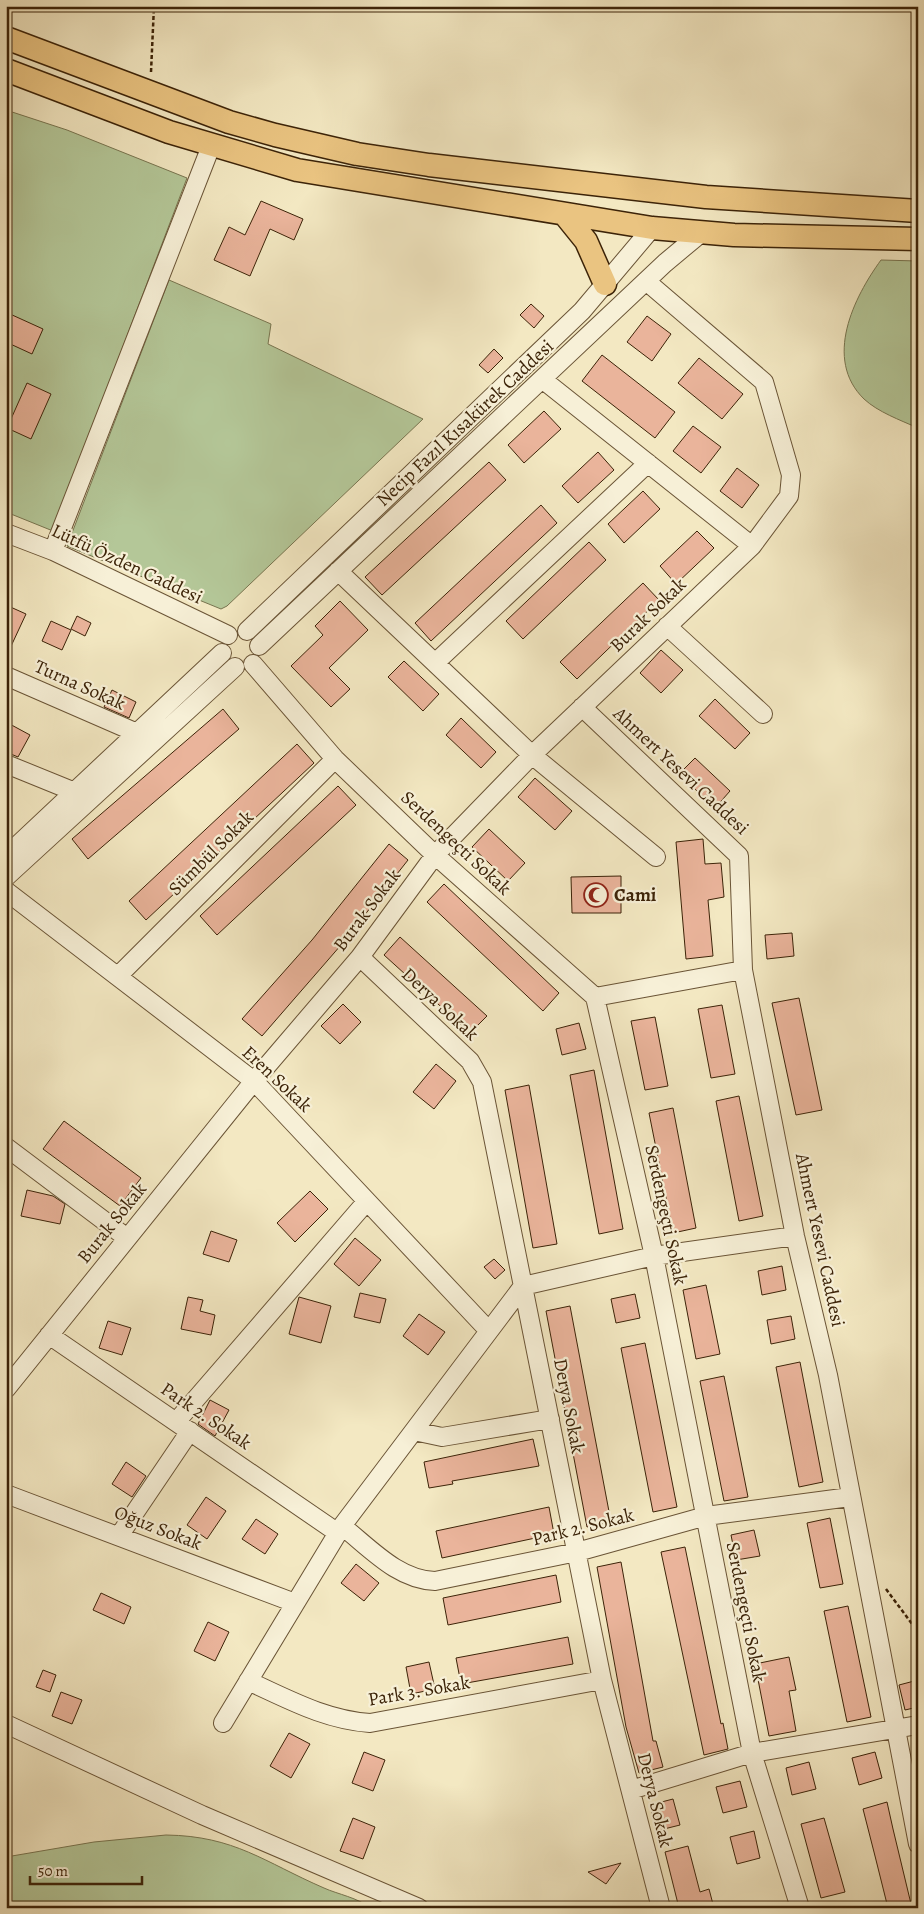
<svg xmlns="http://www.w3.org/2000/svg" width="924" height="1914" font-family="Alegreya,serif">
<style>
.green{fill:#b4c798;stroke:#787550}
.building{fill:#eab49b;stroke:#3c2308}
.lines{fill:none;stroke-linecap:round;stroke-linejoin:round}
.minor-casing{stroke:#6a5436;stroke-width:20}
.major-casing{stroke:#3c2308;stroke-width:25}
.path{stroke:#3c2308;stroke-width:2.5;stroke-dasharray:4 2.5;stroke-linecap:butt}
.minor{stroke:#f7f0d7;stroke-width:18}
.major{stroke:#eac481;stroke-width:22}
.labels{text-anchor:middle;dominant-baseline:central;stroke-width:4.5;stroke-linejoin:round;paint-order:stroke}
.street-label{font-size:19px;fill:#3c2308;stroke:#f7f0d7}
.poi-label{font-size:19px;font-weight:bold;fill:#3c2308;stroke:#f7f0d7;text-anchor:start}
</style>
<rect width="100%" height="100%" fill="#f3e8c2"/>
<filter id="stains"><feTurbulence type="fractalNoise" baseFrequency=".004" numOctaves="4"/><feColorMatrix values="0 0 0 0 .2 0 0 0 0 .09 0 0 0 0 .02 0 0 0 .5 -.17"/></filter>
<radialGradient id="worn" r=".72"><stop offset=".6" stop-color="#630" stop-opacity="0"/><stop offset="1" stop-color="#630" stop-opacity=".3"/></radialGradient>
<path class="green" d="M6,110L67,130L187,178L53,531L6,512Z
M881,260L918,261V428C900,420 878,412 864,399C823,359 854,297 881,260Z
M169,280L271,324L268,344L423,419L227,606L221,609L67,546Z
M166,1835C235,1836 264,1862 324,1888C337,1894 359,1898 370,1908H6V1857L94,1842Z"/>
<path class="building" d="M261,201L303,219L294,240L270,229L250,276L214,260L229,227L245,235Z
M531,304L544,316L534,328L520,315Z
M10,314L43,329L32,354L6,342V321Z
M647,316L671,334L652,361L627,342Z
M494,349L503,358L488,373L479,365Z
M602,355L675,412L655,438L582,381Z
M699,358L743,394L722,419L678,383Z
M27,383L51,394L31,439L7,428Z
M544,411L561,429L524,463L508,445Z
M693,426L721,447L701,473L673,451Z
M598,452L614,470L578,503L562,486Z
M489,462L506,480L382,595L365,577Z
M737,468L759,485L742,508L720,491Z
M643,491L660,509L624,543L608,524Z
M541,505L557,523L431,641L415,623Z
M697,531L714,548L676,584L660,566Z
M589,542L606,560L523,639L506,621Z
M643,583L659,600L577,679L560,662Z
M340,601L368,630L329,668L350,689L331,707L291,666L323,635L315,626Z
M6,605L26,614L6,657Z
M77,616L91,623L85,636L71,629Z
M51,621L71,630L62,650L42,641Z
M661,650L683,670L661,693L640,673Z
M404,661L439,694L423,711L388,677Z
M112,690L136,702L129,718L104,707Z
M715,699L750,733L735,749L699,716Z
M223,709L239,729L88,859L72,839Z
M461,718L496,752L481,768L446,735Z
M6,722L30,735L18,757L6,752Z
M297,744L314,763L146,920L129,901Z
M695,758L730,791L715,808L679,774Z
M535,778L572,811L555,830L518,797Z
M338,786L356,805L217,935L200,916Z
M489,829L525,863L508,881L472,847Z
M703,839L705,864L721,863L724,897L708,900L713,956L686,959L676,842Z
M389,844L408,860L341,945L262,1036L242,1019L312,940Z
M621,876V913H572L571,877Z
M444,884L559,993L543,1011L427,902Z
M792,933L794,956L767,959L765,935Z
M400,937L487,1016L470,1033L384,955Z
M799,998L822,1110L796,1115L772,1003Z
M343,1004L361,1022L340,1044L321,1026Z
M722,1005L735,1074L711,1078L698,1009Z
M655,1017L668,1086L645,1090L631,1021Z
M579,1023L586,1049L562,1055L556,1029Z
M436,1064L456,1081L434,1109L413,1092Z
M594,1070L623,1229L599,1234L570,1075Z
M529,1085L557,1244L533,1248L505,1090Z
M739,1096L763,1216L739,1221L716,1101Z
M673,1108L696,1228L673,1233L649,1113Z
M64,1121L141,1178L120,1206L43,1149Z
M27,1190L53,1196L65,1204L60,1224L21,1216Z
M310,1191L328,1209L295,1242L277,1223Z
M211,1231L237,1240L229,1262L203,1254Z
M355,1238L381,1260L359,1286L334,1264Z
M494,1259L505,1270L495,1279L484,1267Z
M782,1266L786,1290L762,1295L758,1271Z
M706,1285L720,1354L696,1359L683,1290Z
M360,1293L386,1299L380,1323L354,1317Z
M635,1294L640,1318L616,1323L611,1299Z
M188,1297L203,1300L200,1311L215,1315L211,1335L181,1329Z
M299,1297L331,1306L321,1343L289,1334Z
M570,1306L611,1522L587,1527L546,1311Z
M419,1314L445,1332L428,1355L403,1336Z
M791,1316L795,1339L771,1344L767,1320Z
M108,1321L131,1328L122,1355L99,1348Z
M645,1343L677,1507L653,1512L621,1348Z
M800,1362L823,1482L799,1487L776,1367Z
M724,1376L748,1497L724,1501L700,1381Z
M210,1400L229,1410L215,1436L198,1424Z
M533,1439L539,1466L452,1481L453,1484L429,1488L424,1462Z
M126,1462L146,1476L132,1497L112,1484Z
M206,1497L226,1511L207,1539L187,1525Z
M549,1507L554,1534L442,1558L436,1531Z
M830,1518L843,1584L820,1588L807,1523Z
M256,1519L278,1534L265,1554L242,1539Z
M754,1530L760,1556L736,1560L731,1535Z
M685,1547L721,1724L723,1723L728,1749L704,1755L661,1552Z
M621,1562L653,1741H656L663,1767L639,1773L626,1727L597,1567Z
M356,1564L379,1583L364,1601L341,1583Z
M556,1575L561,1602L448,1625L443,1598Z
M101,1593L131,1607L124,1624L93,1610Z
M848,1606L871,1717L847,1722L824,1611Z
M208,1622L229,1632L215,1661L194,1651Z
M568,1637L573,1664L461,1684L456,1658Z
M789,1657L796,1690L789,1691L796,1731L769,1736L755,1664Z
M429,1662L435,1689L411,1694L406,1667Z
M43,1670L56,1675L50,1692L36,1687Z
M918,1680V1707L905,1710L899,1685Z
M61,1692L82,1700L72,1724L52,1716Z
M289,1733L310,1744L291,1778L270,1766Z
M364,1752L385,1760L373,1791L352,1783Z
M875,1752L882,1778L859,1785L852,1758Z
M809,1762L816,1789L792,1795L786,1768Z
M740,1781L747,1807L723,1813L716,1787Z
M673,1799L680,1825L656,1831L650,1805Z
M887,1802L893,1829L912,1908H888L875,1856L863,1809Z
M353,1818L375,1827L363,1859L340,1851Z
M824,1818L845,1892L821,1898L801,1824Z
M754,1831L760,1858L737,1864L730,1837Z
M688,1846L700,1892L709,1889L714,1908H679L665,1852Z
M621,1863L606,1884L588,1872Z"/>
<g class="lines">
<g class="minor-casing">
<path id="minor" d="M542,379L752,546
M6,533L53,551L228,635
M53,551L211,146
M338,571L532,755L656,857
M667,626L763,714
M247,631L582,311L652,228
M259,646L665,263L701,233
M435,663L648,463
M253,664L335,759L435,855L595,997L654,1256L752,1753L800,1908
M6,676L137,733
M582,707L739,856L743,970L795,1236L828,1375L918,1844
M6,764L75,792
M6,856L222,653
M6,877L235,667
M6,891L254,1081L489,1331
M360,957L470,1061L482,1082L602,1680L661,1908
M118,976L335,759
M595,997L743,970
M6,1147L127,1238
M49,1335L338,1533
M6,1389L254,1081L360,957L435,855L532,755L752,546L789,496L791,475L764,382L646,281
M176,1422L367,1201
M414,1431L442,1437L550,1419
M6,1494L295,1603
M342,1526C370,1548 398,1580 435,1581L577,1552L706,1516L850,1497
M119,1536L190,1431
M248,1681C288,1699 325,1720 370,1723L602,1680
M223,1723L342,1526L523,1286L654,1256L795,1236
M6,1724L202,1815L419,1908
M631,1790L752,1753L918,1725"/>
</g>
<g class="major-casing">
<path id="major" d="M6,38L229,122L275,135L357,154L429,165L706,197L918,211
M6,70L169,132L297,170L652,228L734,235L918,239
M565,215L586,241L605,284"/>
</g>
<path class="path" d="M151,72L154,6
M886,1589L918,1632"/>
<use href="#minor" class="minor"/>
<use href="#major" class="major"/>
</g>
<defs>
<g id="mosque-ring" transform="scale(1.25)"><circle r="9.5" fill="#f7f0d7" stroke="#8f2418" stroke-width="1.5"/><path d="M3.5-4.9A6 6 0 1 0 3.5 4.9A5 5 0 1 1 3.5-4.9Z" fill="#8f2418"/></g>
</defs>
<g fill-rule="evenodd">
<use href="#mosque-ring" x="596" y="895"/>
</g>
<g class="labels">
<g class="street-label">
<text transform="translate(465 423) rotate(-43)">Necip Fazıl Kısakürek Caddesi</text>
<text transform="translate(127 564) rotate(25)">Lütfü Özden Caddesi</text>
<text transform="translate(648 615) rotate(-44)">Burak Sokak</text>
<text transform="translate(80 685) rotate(24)">Turna Sokak</text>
<text transform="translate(681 771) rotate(43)">Ahmert Yesevi Caddesi</text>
<text transform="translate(456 843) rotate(43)">Serdengeçti Sokak</text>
<text transform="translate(211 853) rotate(-45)">Sümbül Sokak</text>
<text transform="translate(367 910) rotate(-53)">Burak Sokak</text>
<text transform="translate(440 1004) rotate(43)">Derya Sokak</text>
<text transform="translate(277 1079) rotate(43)">Eren Sokak</text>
<text transform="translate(666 1215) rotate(78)">Serdengeçti Sokak</text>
<text transform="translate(112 1223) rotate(-51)">Burak Sokak</text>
<text transform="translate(820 1240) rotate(78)">Ahmert Yesevi Caddesi</text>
<text transform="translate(569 1406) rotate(79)">Derya Sokak</text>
<text transform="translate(206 1416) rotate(34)">Park 2. Sokak</text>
<text transform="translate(583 1527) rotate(-14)">Park 2. Sokak</text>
<text transform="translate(158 1528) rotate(21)">Oğuz Sokak</text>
<text transform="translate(746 1612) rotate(79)">Serdengeçti Sokak</text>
<text transform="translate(419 1691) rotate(-10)">Park 3. Sokak</text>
<text transform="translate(655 1800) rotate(76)">Derya Sokak</text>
</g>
<g class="poi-label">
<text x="614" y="895">Cami</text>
</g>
</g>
<rect width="924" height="1914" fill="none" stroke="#f3e8c2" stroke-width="25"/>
<rect x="8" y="8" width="909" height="1899" fill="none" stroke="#3c2308" stroke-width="2.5"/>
<rect x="12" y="12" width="899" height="1889" fill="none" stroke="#3c2308"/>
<path d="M30 1876v8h112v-8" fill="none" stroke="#3c2308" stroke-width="2.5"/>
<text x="38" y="1876" font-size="15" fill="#3c2308" stroke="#f7f0d7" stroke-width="4" paint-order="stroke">50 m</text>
<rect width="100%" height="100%" filter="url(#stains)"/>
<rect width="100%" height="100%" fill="url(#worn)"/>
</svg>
